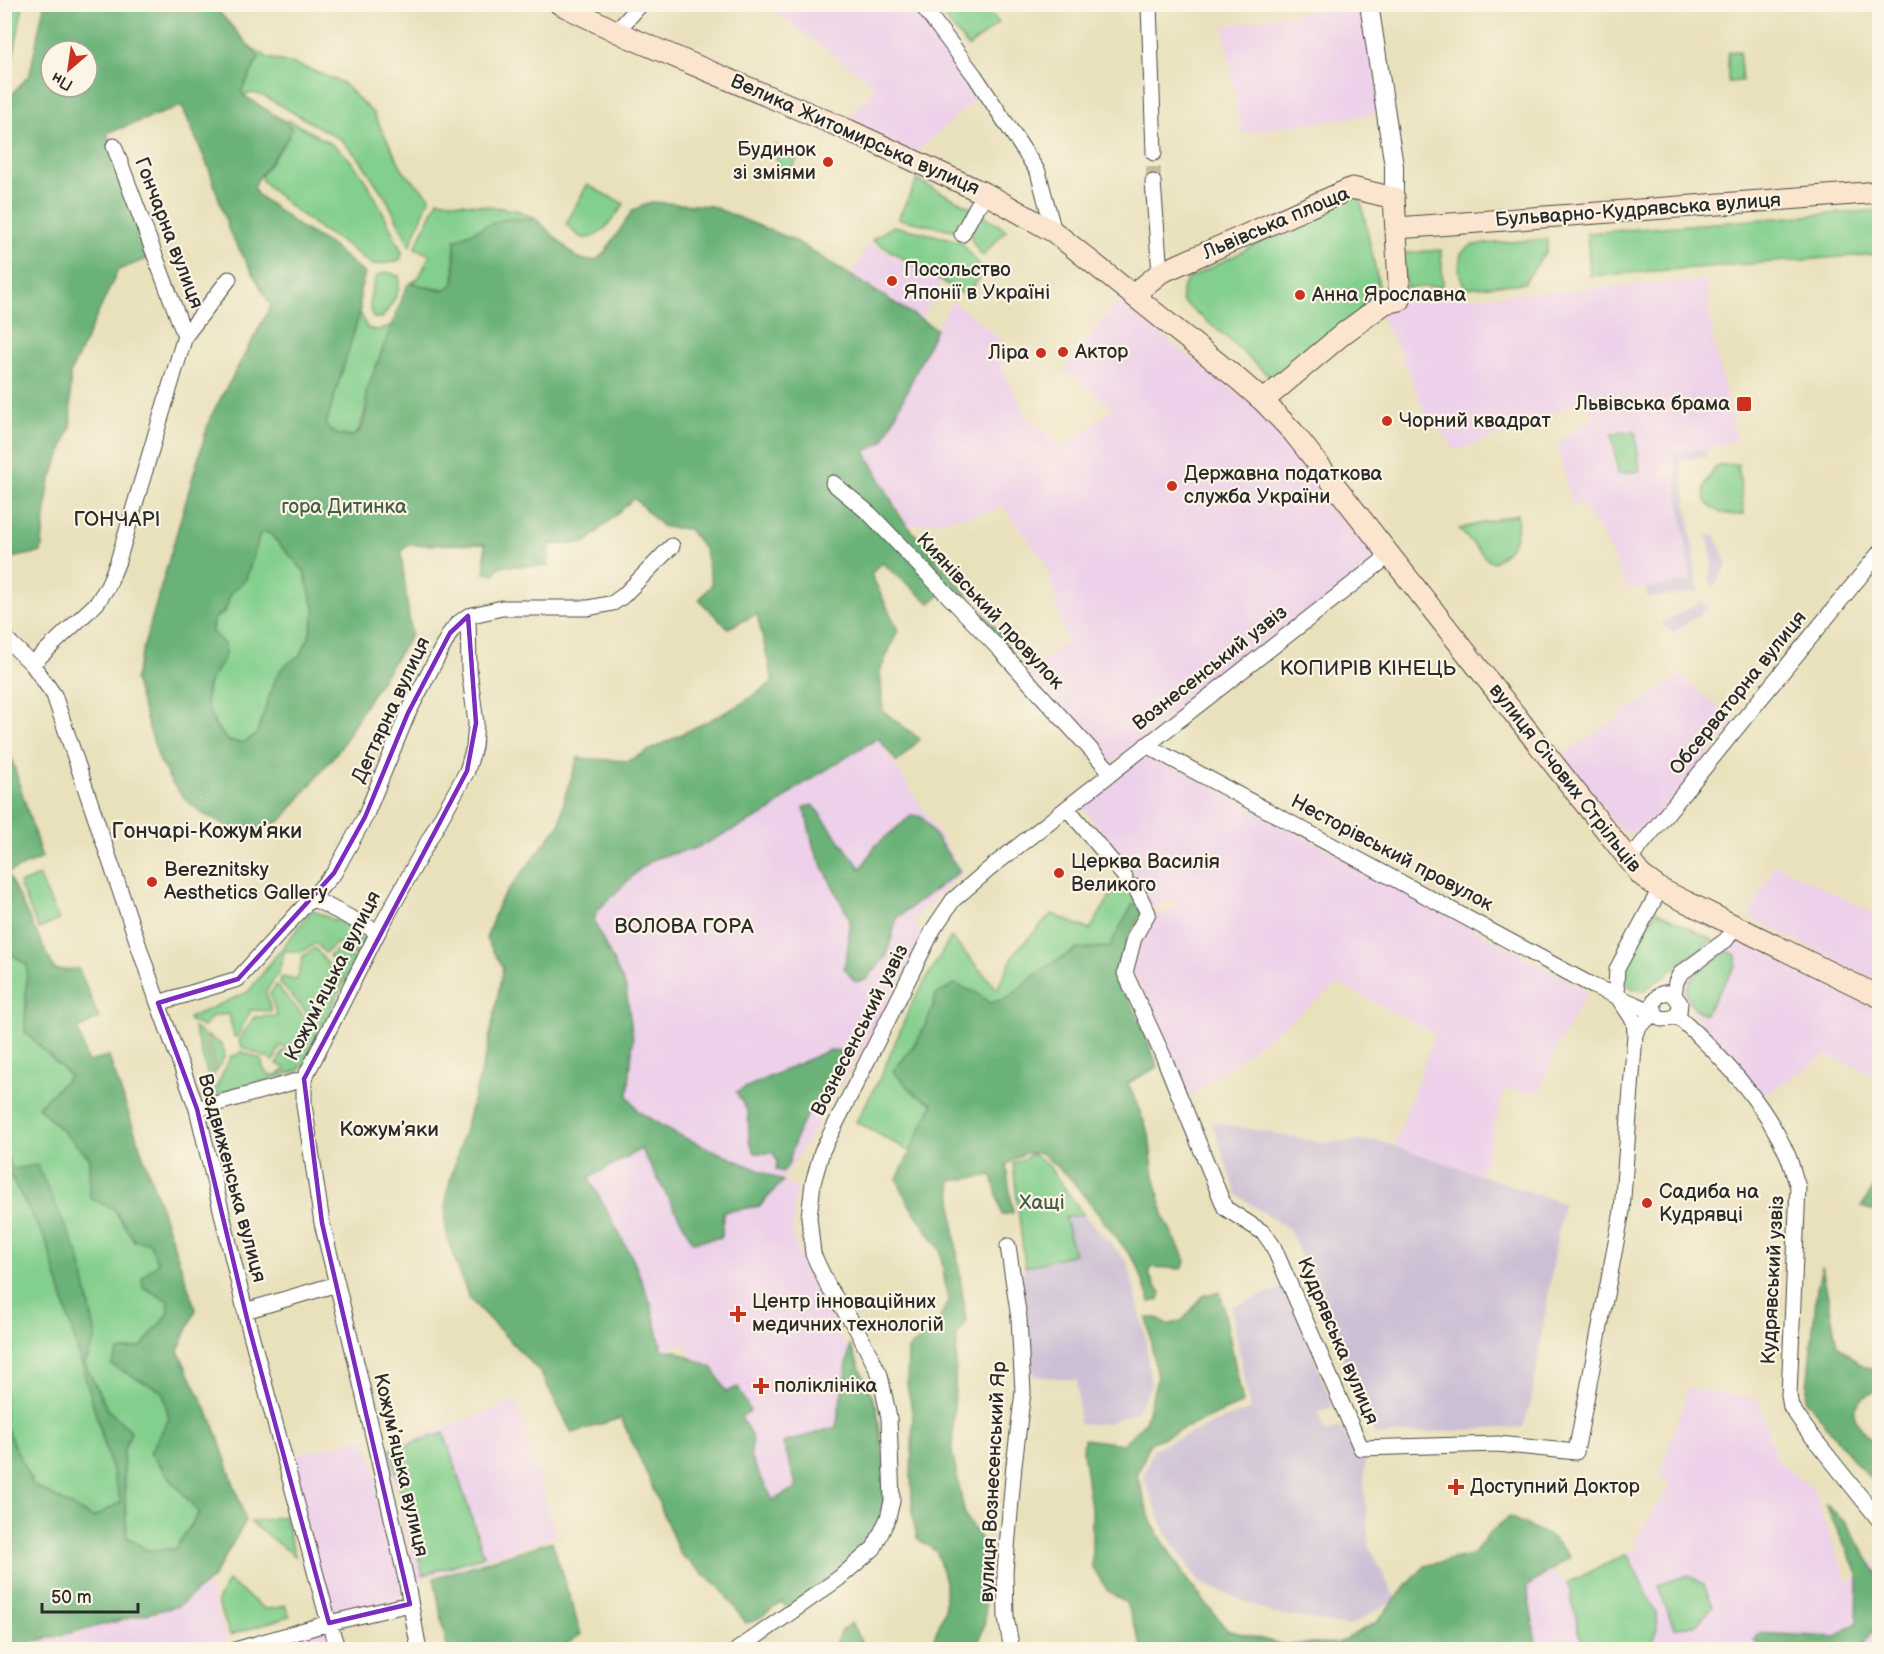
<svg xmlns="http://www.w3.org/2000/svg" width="1884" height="1654" font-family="'Balsamiq Sans',sans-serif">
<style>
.built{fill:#edd0e9}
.industrial{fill:#ccbed4}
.green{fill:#83cf8d;stroke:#577d5c;stroke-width:1.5}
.forest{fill:#6ab278;stroke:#4a6e52;stroke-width:1.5;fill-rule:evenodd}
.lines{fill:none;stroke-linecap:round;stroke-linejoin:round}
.minor-tunnel{stroke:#c3bd9f;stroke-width:15;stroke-dasharray:15 8;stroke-linecap:butt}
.minor-casing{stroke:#484641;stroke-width:17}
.tertiary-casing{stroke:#484641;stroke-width:20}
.secondary-casing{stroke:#484641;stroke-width:23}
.minor{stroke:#fff;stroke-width:15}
.tertiary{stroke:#fff;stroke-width:18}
.secondary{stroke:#fce5cf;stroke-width:21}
.marked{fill:none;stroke:#7b2cbf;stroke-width:4.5;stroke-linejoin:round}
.poi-dot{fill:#c8321e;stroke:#fcf5e5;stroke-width:2}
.labels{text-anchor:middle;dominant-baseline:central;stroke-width:4.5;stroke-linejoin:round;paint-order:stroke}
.street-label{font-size:20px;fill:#2b2b2b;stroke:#fcf5e5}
.poi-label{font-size:20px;fill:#2b2b2b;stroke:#fcf5e5;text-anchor:start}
.park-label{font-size:20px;fill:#455c48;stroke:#fcf5e5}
.neighbourhood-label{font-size:21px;fill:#2b2b2b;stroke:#fcf5e5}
.quarter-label{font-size:22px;fill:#2b2b2b;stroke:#fcf5e5}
</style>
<rect width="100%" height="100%" fill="#fcf5e5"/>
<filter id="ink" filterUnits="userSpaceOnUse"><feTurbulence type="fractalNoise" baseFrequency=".0167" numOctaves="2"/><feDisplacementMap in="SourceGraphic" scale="12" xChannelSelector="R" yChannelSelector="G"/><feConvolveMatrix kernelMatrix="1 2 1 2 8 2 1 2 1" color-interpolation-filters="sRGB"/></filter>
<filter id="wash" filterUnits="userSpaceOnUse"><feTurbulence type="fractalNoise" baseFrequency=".008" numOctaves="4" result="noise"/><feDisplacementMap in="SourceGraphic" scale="24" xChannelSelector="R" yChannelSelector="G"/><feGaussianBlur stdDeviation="1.35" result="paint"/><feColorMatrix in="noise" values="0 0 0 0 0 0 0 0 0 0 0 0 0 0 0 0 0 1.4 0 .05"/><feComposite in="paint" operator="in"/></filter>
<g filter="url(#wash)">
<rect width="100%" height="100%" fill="#e9e1bc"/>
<path class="built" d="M778,4L917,5L983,92L916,153L845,124L875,86L772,10Z
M1347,5H1364L1382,113L1241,133L1224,26Z
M869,242L941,283L919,323L848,280Z
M1707,280L1712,335L1737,440L1706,449L1673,454L1691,583L1633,589L1628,590L1603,536L1585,511L1583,504L1572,505L1557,444L1580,425L1593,421L1586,399L1485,441L1456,450L1424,411L1399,350L1378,312L1405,302Z
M953,301L1013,350L1001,365L1013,390L1028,417L1063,448L1113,408L1064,369L1118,301L1248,402L1273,425L1377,551V560L1109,764L1028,674L1067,641L1045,561L1003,507L979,514L908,526L865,451Z
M1680,675L1735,722L1651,825L1642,831L1625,833L1617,827L1561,756Z
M878,738L963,872L912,919L921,937V945L866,1043L783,1181L798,1189L794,1203L793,1239L813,1286L869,1386L875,1410L784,1528L684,1343L664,1350L628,1268L556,1121L626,988L594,921L597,912L639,870L656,858L696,848L769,812L798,787Z
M1144,755L1155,756L1588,991L1554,1054L1539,1094L1505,1089L1481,1175L1394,1146L1435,1034L1339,984L1185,1100L1131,963L1149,918L1181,906L1173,900L1150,908L1135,882L1137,879L1081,805Z
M1776,864L1879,916L1878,981L1748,917Z
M1741,942L1879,1008V1077L1826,1055L1757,1100L1689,1007L1681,986L1685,978L1732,946Z
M1688,1388L1758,1399L1777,1460L1812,1488L1848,1583L1879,1561V1649H1537L1526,1587L1550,1571L1568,1583L1641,1546L1635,1538L1671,1487L1660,1475Z
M516,1401L557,1536L418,1580L398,1505L402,1499L399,1487L394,1485L385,1453L387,1449Z
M367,1437L404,1594L401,1599L336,1616L331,1612L288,1457Z
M207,1583L231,1649L9,1650L178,1606Z
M327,1627L334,1650H246Z"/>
<path class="industrial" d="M1706,449L1707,457L1681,461L1699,592L1647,598L1646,588L1691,582L1673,454Z
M1707,535L1716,536L1727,566L1713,588L1709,579L1713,561Z
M1702,601L1709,608L1673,633L1661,624Z
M1212,1122L1325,1143L1376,1140L1563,1203L1531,1403L1523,1427L1375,1435L1289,1229L1237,1195Z
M1083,1214L1128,1263L1145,1333L1151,1386L1136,1412L1105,1424H1079L1077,1380L1034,1376L1020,1281L1025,1267L1058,1259L1065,1218Z
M1286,1287L1333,1407L1319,1412L1325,1432L1341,1427L1351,1451L1365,1456L1364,1483L1369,1545L1396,1600L1349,1626L1272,1613L1199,1582L1167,1535L1143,1477L1154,1448L1250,1409L1231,1307Z"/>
<path class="green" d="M5,4L23,5L14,53L5,69Z
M952,5H984L999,23L968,47L941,13Z
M249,46L268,58L298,65L341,82L373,113L404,172L430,197L410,246L387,200L361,161L342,140L264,96L253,93L243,95L242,90L259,58Z
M1739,51L1742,81L1728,82V52Z
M288,120C305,129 322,138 337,148C365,168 387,221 402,252L401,258L396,262L372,265L345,244L321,230L291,207L262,181V174L290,135L291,127L286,122Z
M774,144L798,156L790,174L782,170L772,150Z
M917,180L972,208L958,229L952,230L898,219Z
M587,185L624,204C616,215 598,244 581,237C576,235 570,227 566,224Z
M1352,196L1360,197L1382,300L1273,380L1225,336L1182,301V290L1188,279Z
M438,200L516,210L536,219C499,218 488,225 455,240C455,247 454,254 454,260C454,272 458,291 440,289C430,289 421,284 411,283L418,279L430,255L415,248Z
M1879,210V254L1590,276L1587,233Z
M980,213L1006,230L983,256C966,239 970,232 980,213Z
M893,226L960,241L985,272L965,295L872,240Z
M1547,239V250L1524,283L1466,288C1457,276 1459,266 1461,253L1472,245Z
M1441,250L1443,286L1406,288L1403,253Z
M387,272L399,276C402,291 391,306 382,318H373C367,305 371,288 377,276Z
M360,312L367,328C376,332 383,329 392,325L366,392L367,405L358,432L353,436L338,435L328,429L326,424Z
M1635,431L1640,471L1618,474L1612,434Z
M1738,464L1744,514C1720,518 1692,504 1710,476C1712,472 1716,467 1719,466C1724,464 1733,465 1738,464Z
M1517,514C1520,540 1513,547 1494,562L1488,560L1459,529Z
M263,532L269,533L304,571L315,611L309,638L300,655L283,667L276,678L256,735L243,743L229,741C192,702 209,687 223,643L212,632L214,619L223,614L226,609L230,594L246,579L260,534Z
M39,876L59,920L39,929L19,884Z
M1118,883L1133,893L1138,906L1133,905L1109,947L1077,949L1043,969L1008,998L991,1003L975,992L936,995C929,1025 914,1048 893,1071L915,1094L933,1103L911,1152L856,1122L881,1076L911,1005L951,937L997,989L1016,951L1052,914L1090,930Z
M312,910L360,932L363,944L356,956L337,943L325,953L316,943L300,953L285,950L278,973L266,992L271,1011L251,1010L237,1037H234L229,1014L213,1016L203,1027L190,1021L189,1018L248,992Z
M1656,911L1713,940L1644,991C1630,991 1624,983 1624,969Z
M315,948L333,970L309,1015L279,982L282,977L297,980L303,956Z
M4,949L27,965L25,1032L70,1076L38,1107L89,1157L90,1198L114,1209L134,1241L149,1242L159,1263L142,1277L168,1301L169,1313L141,1347L119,1351L163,1392L169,1419L150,1453L199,1513L175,1549L147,1550L127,1537L123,1453L131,1431L107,1409L85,1364L96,1336L5,1153Z
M338,949L355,961L300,1070L287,1074L284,1067L277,1064L283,1051L296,1055L339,969L329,956Z
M1728,951L1736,955V965L1704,1015C1663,987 1703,969 1728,951Z
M276,985L307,1020L294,1050L280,1046L274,1061L242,1047L239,1041L254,1017L277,1016L270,994Z
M194,1028L202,1033L214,1075L210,1082Z
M206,1035L222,1045L225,1055L216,1072Z
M241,1051L262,1060C261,1073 273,1080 283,1071L284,1075L212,1096L231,1056L237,1055Z
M1033,1154L1048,1165L1083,1214L1065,1218L1074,1254L1025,1267L1013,1164Z
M4,1165L47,1243L121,1502L93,1518L33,1485L5,1426Z
M444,1433L484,1556L423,1575L390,1450Z
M284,1516L295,1556L250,1522Z
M1627,1554L1656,1613L1657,1631L1651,1647L1598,1648L1581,1639L1568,1583Z
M1688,1575L1703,1584L1713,1606L1697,1624L1674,1629L1658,1585Z
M228,1581L265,1609L278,1608L285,1605L290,1616L230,1635L217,1601Z"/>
<path class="forest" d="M44,5H213L259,57L242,90L243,95L286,122L291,127L290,135L256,182L254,188L257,194L300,227L328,243L365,274L360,290V312L326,424C330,434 351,442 359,431C366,421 367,404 366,392L407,286L411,283L439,290L446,289L453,284L455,277V240L490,224L505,219H536L576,257L585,260H596L605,252L633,210L651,202L711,206L796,241L936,329L883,442L865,451L901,518L1007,641L1002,645L948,589L930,603L882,563L871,574L898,630L880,671L883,711L920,739L897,762L878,738L798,787L769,812L696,848L656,858L639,870L597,911L594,921L626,988L633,1039L628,1096L639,1112L674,1133L783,1181L760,1206L723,1212L722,1237L693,1242L641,1149L589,1178L633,1259L651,1304L662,1350L676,1351L713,1368L726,1392L738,1387L750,1411L741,1417L753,1439L750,1457L773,1500L797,1487L783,1443L836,1427L850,1345L877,1408L884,1466V1513L869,1546L843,1569L787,1608L782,1602L756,1620L746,1623L721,1589L680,1554L647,1474L621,1418L572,1433L540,1372L469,1298L448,1240L445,1221L447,1192L487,1051L503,968L486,939L499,902L560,824L565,796L578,758L628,761L736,707L773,682L757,614L728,628L699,600L712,584L705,550L689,529L663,527L634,498L585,543L549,545L548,566H500L494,575L485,573V544L407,545L401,552L411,635L370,697L341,747L282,820L252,834L235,830L202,813L186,800L170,780L159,759L134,680L210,418L271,306L229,231L210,171L182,106L107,133L152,257L118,270L70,374L71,426L49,484L41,552L5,559V102L30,74ZM51,51H87V87H51ZM263,532L269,533L304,571L315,611L309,638L300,655L283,667L276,678L256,735L243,743L229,741L215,727L206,701L207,686L224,658L226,650L223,643L212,632V625L214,619L226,609L230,594L246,579L260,534Z
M4,734L42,858L7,873L55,970L79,969L99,1018L78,1029L87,1062L109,1057L196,1310L178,1351L214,1425L246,1521L212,1579L178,1606L5,1649V1426L33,1485L93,1518L121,1502L47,1243L5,1165V1153L13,1169L37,1165L79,1256L96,1336L85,1364L107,1409L131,1431L123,1453L127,1537L147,1550L175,1549L199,1513L150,1453L169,1419L163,1392L111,1365L119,1351L141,1347L169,1313L168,1301L143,1287L142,1277L158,1263L149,1242L135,1241L114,1209L90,1198L89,1157L38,1107L70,1076L25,1032L27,965L5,949Z
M813,805L861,869L875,846L912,815L922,817L960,871L897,918L887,955L866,980L855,982L844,968L848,948L850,920L814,849L804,807Z
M1133,904L1138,906L1142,912L1122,953L1116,976L1138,1017L1158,1067L1128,1083L1149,1134L1153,1171L1164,1217L1186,1261L1182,1269L1152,1267L1149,1274L1155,1286L1161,1292L1159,1300L1150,1302L1137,1264L1071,1179L1041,1153H1024L1006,1165L1013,1213L1002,1215L992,1175L951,1181L954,1230L966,1321L957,1337L952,1451L965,1516L987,1549L985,1622L977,1649L929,1650L945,1610V1582L937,1552L917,1538L913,1517L911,1478L913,1416L907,1384L908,1349L934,1330L948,1301L940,1250L907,1201L897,1179L933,1104L915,1094L893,1071C914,1048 929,1026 936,995L954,984L975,992L991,1003L1008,998L1043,969L1077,949L1109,947Z
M829,1050L844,1051L798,1131L788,1165L783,1172L776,1170L777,1161L773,1153H755L749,1140L748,1112L736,1092Z
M1879,1180V1212L1861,1207Z
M1822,1267L1837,1345C1850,1353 1862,1373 1879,1369V1390C1837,1405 1856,1426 1879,1447V1489L1846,1451L1806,1399L1817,1288Z
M1220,1291L1243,1403L1150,1443L1137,1476L1152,1524L1187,1580L1227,1630L1284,1645L1338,1643L1377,1622L1407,1585L1425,1566L1474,1554L1487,1535L1509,1517L1552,1537L1570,1557L1527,1587L1537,1649H1143L1126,1603L1108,1591L1092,1567V1515L1083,1451L1084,1439L1123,1444L1145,1422L1157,1379L1147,1318H1157L1167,1325L1182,1321L1203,1296Z
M1825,1504L1845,1521L1879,1577V1622L1864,1644L1852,1649H1770L1754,1642L1759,1633L1835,1637L1857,1622L1858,1574Z
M552,1541L581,1634L560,1649L451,1650L447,1648L434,1578Z
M851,1623L865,1649H832L843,1629Z"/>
</g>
<g filter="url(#ink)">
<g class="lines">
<path class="minor-tunnel" d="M1153,182L1154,153"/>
<g class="minor-casing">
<path id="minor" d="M921,4L975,76L1038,172L1054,232
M1149,4L1154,153
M617,31L641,4
M1153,182L1160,273
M962,234L977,206L990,196
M185,336L229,279
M833,483L870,514L1000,650L1111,772
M4,637L32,664L54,695L158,1003L197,1109L249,1327L329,1623L338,1650
M32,664L97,603L108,586L118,561L185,336L114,146
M1146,745L1593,986L1655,1013L1661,1019L1673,1018L1679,1012L1680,1003L1674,995
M1067,808L1125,877
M1629,860L1880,552
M1135,887L1148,913L1134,938L1125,973L1164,1058L1225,1208L1264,1233L1273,1246L1361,1448L1498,1444L1576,1452L1622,1211L1635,1034L1639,1026L1655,1013
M312,898L378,932
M1674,995L1676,982L1680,974L1726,940L1735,926
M158,1003L238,979L334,873L365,817L408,713L450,633L457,624L468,616L502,608H588L613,603L623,596L672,546
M1655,1013L1653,1004C1657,994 1665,990 1674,995
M1676,1015C1720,1054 1764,1101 1788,1156C1792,1166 1794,1176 1798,1187L1789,1395L1791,1407L1807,1430L1880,1521
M1635,1034L1634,1021L1619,999L1616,986L1617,969L1660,889
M197,1109L304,1079
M1008,1246L1019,1318L1023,1392L1014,1465L1005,1572L1006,1618L1012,1650
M245,1311L337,1284
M235,1650L329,1623L410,1604
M419,1650L406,1579L357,1366L322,1223L304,1105V1079L378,932L467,771L474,747L476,723L469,669L468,616
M737,1650L838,1579L874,1548L888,1518L892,1501L889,1418L880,1375L856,1328L829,1288L813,1254L809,1217L813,1183L822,1151L934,928L953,900L994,865L1391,554"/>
</g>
<g class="tertiary-casing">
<path id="tertiary" d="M1369,4L1394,166V198"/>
</g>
<g class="secondary-casing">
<path id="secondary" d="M560,4L626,36L848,130L990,196L1054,232L1239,380L1263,401L1293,432L1641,875L1660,889L1880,997
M1397,228L1880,192
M1133,295L1160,273L1352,188L1394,198L1400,300L1385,303L1344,333L1263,401"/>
</g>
<use href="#minor" class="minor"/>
<use href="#tertiary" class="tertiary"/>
<use href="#secondary" class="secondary"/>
</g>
</g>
<path class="marked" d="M468,616L476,723L467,771L304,1079L322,1223L410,1604L329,1623L249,1327L197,1109L158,1003L238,979L334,873L365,817L408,713L450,633Z"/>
<g class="poi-dot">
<circle cx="828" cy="162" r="6"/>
<circle cx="892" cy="281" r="6"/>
<circle cx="1300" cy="295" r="6"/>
<circle cx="1063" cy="352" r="6"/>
<circle cx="1041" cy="353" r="6"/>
<rect x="1736" y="396" width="16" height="16" rx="3"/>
<circle cx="1387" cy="421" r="6"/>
<circle cx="1172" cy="486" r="6"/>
<circle cx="1059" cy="873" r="6"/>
<circle cx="152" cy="882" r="6"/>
<circle cx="1647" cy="1203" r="6"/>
<path d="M735 1305h6v6h6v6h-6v6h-6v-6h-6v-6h6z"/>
<path d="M758 1377h6v6h6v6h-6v6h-6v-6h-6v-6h6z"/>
<path d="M1453 1478h6v6h6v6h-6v6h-6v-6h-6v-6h6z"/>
</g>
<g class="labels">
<g class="street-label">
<text transform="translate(855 135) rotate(24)">Велика Житомирська вулиця</text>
<text transform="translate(1638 210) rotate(-4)">Бульварно-Кудрявська вулиця</text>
<text transform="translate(1276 223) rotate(-23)">Львівська площа</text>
<text transform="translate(169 233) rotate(69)">Гончарна вулиця</text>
<text transform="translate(990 611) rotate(47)">Киянівський провулок</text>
<text transform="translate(1210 668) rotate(-38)">Вознесенський узвіз</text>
<text transform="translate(1738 693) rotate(-51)">Обсерваторна вулиця</text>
<text transform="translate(391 710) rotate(-65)">Дегтярна вулиця</text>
<text transform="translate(1565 778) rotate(52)">вулиця Січових Стрільців</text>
<text transform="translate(1392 853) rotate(28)">Несторівський провулок</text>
<text transform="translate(333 976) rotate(-63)">Кожумʼяцька вулиця</text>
<text transform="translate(860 1030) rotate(-63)">Вознесенський узвіз</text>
<text transform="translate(232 1178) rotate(75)">Воздвиженська вулиця</text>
<text transform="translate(1773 1280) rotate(-87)">Кудрявський узвіз</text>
<text transform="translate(1338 1341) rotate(67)">Кудрявська вулиця</text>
<text transform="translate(401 1465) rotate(77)">Кожумʼяцька вулиця</text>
<text transform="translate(993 1482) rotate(-87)">вулиця Вознесенський Яр</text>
</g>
<g class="poi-label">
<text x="816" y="150" text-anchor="end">Будинок<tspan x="816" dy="23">зі зміями</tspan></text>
<text x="904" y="270">Посольство<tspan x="904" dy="23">Японії в Україні</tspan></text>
<text x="1312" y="295">Анна Ярославна</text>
<text x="1075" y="352">Актор</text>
<text x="1029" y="353" text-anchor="end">Ліра</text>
<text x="1730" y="404" text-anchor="end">Львівська брама</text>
<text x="1399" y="421">Чорний квадрат</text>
<text x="1184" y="474">Державна податкова<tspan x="1184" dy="23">служба України</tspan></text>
<text x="1071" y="862">Церква Василія<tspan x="1071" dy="23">Великого</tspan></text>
<text x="164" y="870">Bereznitsky<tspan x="164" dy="23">Aesthetics Gallery</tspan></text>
<text x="1659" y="1192">Садиба на<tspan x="1659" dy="23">Кудрявці</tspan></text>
<text x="752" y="1302">Центр інноваційних<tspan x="752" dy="23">медичних технологій</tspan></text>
<text x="774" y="1386">поліклініка</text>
<text x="1470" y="1487">Доступний Доктор</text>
</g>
<g class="park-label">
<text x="344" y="507">гора Дитинка</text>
<text x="1042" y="1203">Хащі</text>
</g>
<g class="neighbourhood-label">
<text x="117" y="519">ГОНЧАРІ</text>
<text x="1368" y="668">КОПИРІВ КІНЕЦЬ</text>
<text x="684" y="926">ВОЛОВА ГОРА</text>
<text x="389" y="1129">Кожумʼяки</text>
</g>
<g class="quarter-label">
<text x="207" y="831">Гончарі-Кожумʼяки</text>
</g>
</g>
<rect width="1884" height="1654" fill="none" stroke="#fcf5e5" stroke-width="24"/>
<g transform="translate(69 69) rotate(209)"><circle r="28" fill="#fcf5e5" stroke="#a8a49b" stroke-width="1.5"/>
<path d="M0-4.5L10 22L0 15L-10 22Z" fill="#c8321e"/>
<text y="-9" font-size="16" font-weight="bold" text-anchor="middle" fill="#2b2b2b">Пн</text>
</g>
<path d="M42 1603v9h96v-9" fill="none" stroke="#2b2b2b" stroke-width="3"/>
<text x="51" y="1603" font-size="18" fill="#2b2b2b" stroke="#fcf5e5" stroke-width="4.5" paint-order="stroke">50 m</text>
</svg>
